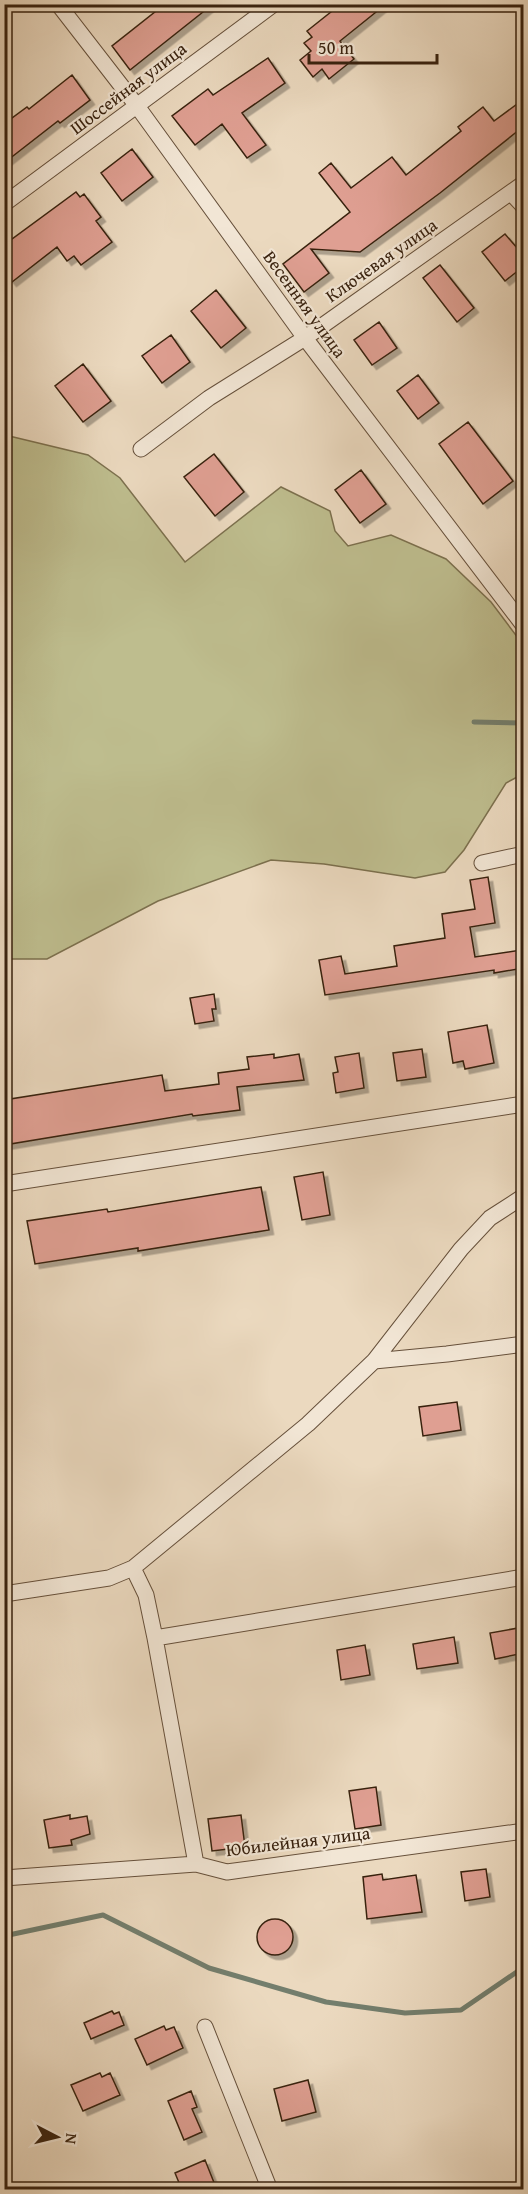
<svg xmlns="http://www.w3.org/2000/svg" width="528" height="2194" font-family="'Gentium Book Plus',serif">
<style>
.green{fill:#bebd8e;stroke:#7c704e;stroke-width:1.5}
.lines{fill:none;stroke-linecap:round;stroke-linejoin:round}
.stream{stroke:#737e6d;stroke-width:5}
.building{fill:#df9f92;stroke:#39220f;stroke-width:1.5;filter:url(#shadow)}
.street-casing{stroke:#66503b;stroke-width:17}
.street{stroke:#f2e6d5;stroke-width:15}
.labels{text-anchor:middle;dominant-baseline:central;stroke-width:4.5;stroke-linejoin:round;paint-order:stroke}
.street-label{font-size:18px;fill:#39220f;stroke:#f2e6d5}
</style>
<defs>
<filter id="shadow"><feDropShadow dx="4.5" dy="4.5" stdDeviation="0" flood-color="#0004"/></filter>
</defs>
<rect width="100%" height="100%" fill="#ebd9bf"/>
<filter id="stains"><feTurbulence type="fractalNoise" baseFrequency=".00333" numOctaves="4"/><feColorMatrix values="0 0 0 0 .2 0 0 0 0 .09 0 0 0 0 .02 0 0 0 .5 -.17"/></filter>
<radialGradient id="worn" r=".72"><stop offset=".6" stop-color="#630" stop-opacity="0"/><stop offset="1" stop-color="#630" stop-opacity=".3"/></radialGradient>
<path class="green" d="M5,435L88,455L120,478L185,562L281,487L330,511L335,531L348,546L391,535L446,559L491,602L521,642L523,643V774L506,783L464,850L445,872L415,878L324,864L271,860L158,901L47,959H5Z"/>
<g class="lines">
<path class="stream" d="M474,722L524,723
M4,1936L103,1915L209,1968L326,2002L405,2013L461,2010L524,1967"/>
</g>
<path class="building" d="M165,4H213L130,70L112,46Z
M341,4H386L340,41L354,59L329,79L322,69L313,77L300,60L311,51L304,43L312,37L307,31Z
M268,58L285,83L242,113L266,145L247,158L222,124L195,145L172,116L208,89L213,95Z
M72,75L90,100L60,123L58,121L4,163V124L27,107L29,109Z
M524,99V126L440,193L360,252L311,249L329,273L304,292L283,264L350,212L319,173L331,163L351,188L392,157L406,175L461,131L458,127L483,107L494,121Z
M132,149L153,177L122,201L101,173Z
M76,192L80,197L84,194L101,217L96,221L112,242L81,265L74,256L67,261L57,247L12,282L4,272V245Z
M505,234L524,256V266L505,281L482,252Z
M440,265L474,308L457,322L423,278Z
M216,290L246,328L221,348L191,311Z
M379,322L397,348L372,365L354,340Z
M171,335L190,362L162,383L142,356Z
M83,364L111,401L83,422L55,386Z
M418,375L439,403L418,419L397,391Z
M468,422L513,481L483,504L439,444Z
M214,454L244,492L215,516L184,477Z
M361,470L386,504L360,523L335,490Z
M488,877L495,923L470,927L475,957L521,950L524,968L494,973V970L325,995L319,960L341,956L345,974L397,966L394,946L445,938L442,914L475,909L470,880Z
M214,994L216,1009H212L214,1021L195,1024L190,998Z
M487,1025L494,1063L465,1069L463,1061L453,1063L448,1032Z
M422,1049L426,1077L397,1081L393,1053Z
M359,1053L364,1088L336,1093L333,1073L338,1072L335,1057Z
M274,1054V1058L299,1054L304,1080L237,1087L240,1110L193,1116L192,1114L4,1145V1100L162,1075L165,1091L219,1084L218,1073L249,1069L247,1057Z
M323,1172L330,1215L302,1220L294,1177Z
M261,1187L269,1230L138,1251V1248L35,1264L27,1221L107,1209L108,1212Z
M457,1402L461,1430L423,1436L419,1407Z
M524,1627V1653L495,1659L490,1633Z
M454,1637L458,1663L417,1669L413,1644Z
M365,1645L370,1675L341,1680L337,1650Z
M376,1787L381,1825L355,1829L349,1791Z
M70,1815V1819L87,1816L90,1834L71,1840L72,1845L49,1848L44,1820Z
M241,1815L245,1847L212,1851L208,1819Z
M486,1869L490,1897L465,1901L461,1872Z
M382,1874L383,1880L416,1875L422,1912L367,1919L363,1877Z
M257 1937a18 18 0 1 1 36 0a18 18 0 1 1-36 0Z
M112,2011L114,2014L119,2012L124,2025L91,2039L84,2023Z
M164,2026L166,2030L174,2027L183,2048L147,2065L135,2039Z
M100,2073L102,2077L110,2073L120,2095L83,2111L71,2085Z
M308,2080L316,2112L282,2121L274,2089Z
M191,2091L197,2107L192,2109L202,2132L184,2140L168,2101Z
M205,2160L217,2190H182L175,2173Z"/>
<g class="lines">
<g class="street-casing">
<path id="street" d="M58,4L137,106L305,338L524,626
M511,193L524,207
M4,204L274,4
M141,449L209,398L305,338L524,183
M482,863L524,854
M4,1184L524,1104
M374,1361L447,1354L524,1344
M133,1568L308,1424L374,1361L461,1249L490,1218L524,1196
M4,1594L109,1578L133,1568L146,1595L155,1638L196,1864
M155,1638L524,1577
M4,1878L196,1864L227,1872L524,1831
M205,2027L270,2190"/>
</g>
<use href="#street" class="street"/>
</g>
<g class="labels">
<g class="street-label">
<text transform="translate(128 88) rotate(-37)">Шоссейная улица</text>
<text transform="translate(381 260) rotate(-35)">Ключевая улица</text>
<text transform="translate(305 304) rotate(54)">Весенняя улица</text>
<text transform="translate(298 1841) rotate(-7)">Юбилейная улица</text>
</g>
</g>
<rect width="528" height="2194" fill="none" stroke="#ebd9bf" stroke-width="24"/>
<rect x="6" y="6" width="516" height="2182" fill="none" stroke="#39220f" stroke-width="3"/>
<rect x="12" y="12" width="504" height="2170" fill="none" stroke="#39220f" stroke-width="1.5"/>
<g transform="translate(57 2137) rotate(97)" stroke="#f2e6d5" stroke-width="4.5" paint-order="stroke">
<path d="M0-4.5L10 22L0 15L-10 22Z" fill="#39220f"/>
<text y="-9" font-size="16" font-weight="bold" text-anchor="middle" fill="#39220f">N</text>
</g>
<path d="M309 54v9h128v-9" fill="none" stroke="#39220f" stroke-width="3"/>
<text x="318" y="54" font-size="18" fill="#39220f" stroke="#f2e6d5" stroke-width="4.5" paint-order="stroke">50 m</text>
<rect width="100%" height="100%" filter="url(#stains)"/>
<rect width="100%" height="100%" fill="url(#worn)"/>
</svg>
